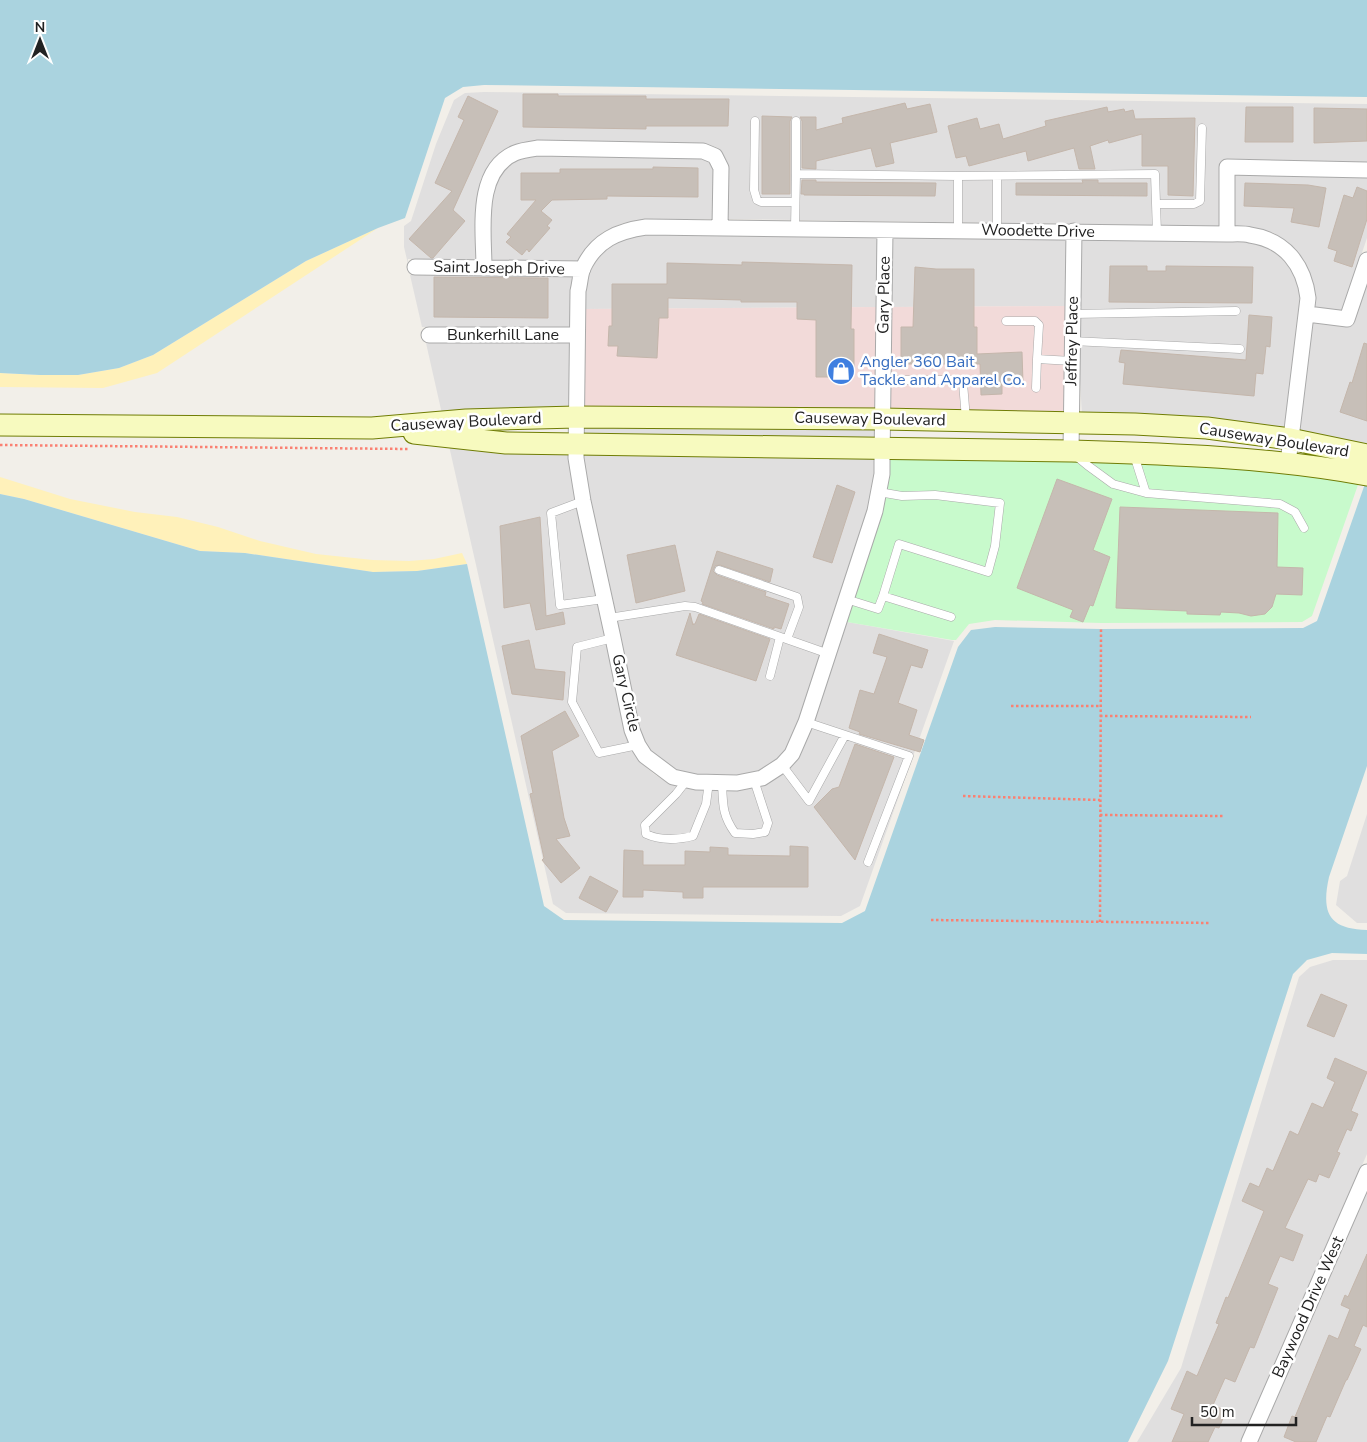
<svg xmlns="http://www.w3.org/2000/svg" width="1367" height="1442" font-family="'Nunito Sans',sans-serif">
<style>
.residential{fill:#e0dfdf}
.commercial{fill:#f2dad9}
.sand{fill:#fff1ba}
.park{fill:#c8facc}
.water{fill:#aad3df}
.building{fill:#c7bfb8;stroke:#c4b6ab}
.lines{fill:none;stroke-linecap:round;stroke-linejoin:round}
.lane-casing{stroke:#a9a9a9;stroke-width:9}
.street-casing{stroke:#a9a9a9;stroke-width:17}
.secondary-casing{stroke:#707d05;stroke-width:23}
.path{stroke:#fa8072;stroke-width:2.5;stroke-dasharray:2.5 2.5;stroke-linecap:butt}
.lane{stroke:#fff;stroke-width:8}
.street{stroke:#fff;stroke-width:15}
.secondary{stroke:#f7fabf;stroke-width:21}
.labels{text-anchor:middle;dominant-baseline:central;stroke-width:5;stroke-linejoin:round;paint-order:stroke}
.street-label{font-size:16px;fill:#222;stroke:#fff}
.shop-label{font-size:16px;fill:#366cbe;stroke:#fff;text-anchor:start}
</style>
<rect width="100%" height="100%" fill="#f2efe9"/>
<path class="residential" d="M484,92L1367,104V162L1227,159L1220,167V226L727,219L728,164L722,152L718,148L705,143L537,140L512,146L494,158L481,179L477,202L476,260L408,259V264L404,247V226L411,221L436,144L454,100L465,93Z
M538,156L701,159L710,162L714,170L713,219H646L623,223L603,232L588,246L580,260L577,261L491,260V203L494,187L503,171L518,160Z
M1234,175L1367,178V238L1342,311L1315,307L1313,282L1304,260L1291,245L1274,233L1252,227L1234,226Z
M647,235L877,238V307L585,309V292L590,272L598,258L612,245L627,238Z
M892,238L1067,239L1066,306L891,307Z
M1081,240L1249,242L1267,248L1281,257L1293,271L1299,285L1301,298L1284,430L1082,415L1079,365Z
M410,275L574,277L570,327H422Z
M1367,283V447L1299,433L1313,323L1346,327L1354,323Z
M426,343H570L569,409L442,414Z
M583,425L875,430V441L583,437Z
M449,446L569,452L576,503L632,749L640,762L654,774L669,784L696,790L738,791L766,785L787,770L798,758L806,742L847,622L954,641L860,906L841,916L566,913L553,904Z
M583,453L875,457V474L868,509L799,719L786,749L778,758L760,770L737,775L697,774L675,770L650,750L644,741L639,727L590,499Z
M1367,814V923H1357L1336,905L1340,881L1347,876Z
M1333,960H1367V1154L1241,1442H1137L1181,1368L1299,977L1310,967Z
M1367,1190V1442H1257Z"/>
<path class="commercial" d="M1066,306L1064,415L890,411L891,307Z
M877,307L875,411L584,409L585,309Z"/>
<path class="sand" d="M378,228L157,373L103,388L0,387V373L40,375H78L119,368L153,355L306,261Z
M0,477L70,499L135,512L177,517L218,527L260,541L316,554L373,560L409,561L434,559L462,553L467,564L417,571L373,572L245,553L200,551L24,499L0,494Z"/>
<path class="park" d="M889,457L1071,459L1242,467L1359,482L1312,616L1302,622L1101,623L995,620L969,624L956,640H952L847,622Z"/>
<path class="water" d="M0,0H1367V97L484,85L463,87L445,98L405,218L378,228L306,261L153,355L119,368L78,375H40L0,373Z
M1367,478V766L1329,877C1321,913 1329,929 1367,930V954L1332,953L1307,960L1293,974L1168,1361L1128,1442H0V494L24,499L200,551L245,553L373,572L417,571L467,564L544,906L564,920L842,923L865,911L958,647L971,630L995,627L1101,629L1303,628L1317,621Z"/>
<path class="building" d="M523,94H558V96H646V99H729L728,126H646V129L523,127Z
M468,96L498,111L453,210L465,221L433,258H431L409,239L452,191L435,183L464,120L458,117Z
M905,103L907,109L930,104L937,132L890,143L894,163L876,167L871,148L816,161V169L802,168V121L800,117H816V130L843,123L842,118Z
M1107,107L1108,112L1124,109L1125,112L1133,110L1135,119L1195,118L1193,196L1168,195V166H1142V134L1109,143L1108,140L1090,146L1095,169H1079L1074,148L1028,161L1026,151L969,166L966,156L956,158L948,126L977,118L980,129L999,124L1003,139L1046,126L1045,121Z
M1246,107H1293V142H1245Z
M1314,108L1367,109V141L1314,143Z
M762,116L792,117L790,121V194H762Z
M653,167L698,168V197L607,196V199L552,200L541,211L552,220L547,226L550,228L529,252L527,249L522,255L506,242L511,237L507,234L536,200H521V173H560V169H653Z
M802,180H816V182L936,183L935,196L804,195V194H801Z
M1082,180H1098V183H1147V196L1016,195V183H1083Z
M1245,183L1308,185L1326,188L1319,227L1291,222L1294,208L1244,206Z
M1357,187L1367,191V219L1352,267L1334,261L1337,251L1328,248L1344,195L1353,198Z
M742,262L852,265L851,329H854V368L845,367L844,377H816V320L797,319V302H741V300L668,298V318H659L657,358L617,356L618,346H608L609,326H612V284H667V263L742,265Z
M1110,266H1147V271H1166V266L1253,267L1252,303L1109,302Z
M915,267L936,269H974V327H977V354L1022,352L1023,383L1002,384V394L981,395L980,364H901V327H913Z
M434,277L548,278V318L434,317Z
M1249,315L1272,317L1270,347L1266,346L1263,374L1256,373L1254,396L1123,384L1125,363L1119,362L1121,350L1246,360Z
M1364,343L1367,344V421L1340,412L1350,382L1352,383Z
M1057,479L1112,499L1093,550L1110,557L1093,606L1090,605L1083,622L1070,617L1073,610L1017,588Z
M837,485L855,492L832,563L813,557Z
M1120,507L1278,513L1277,567L1303,568L1302,595L1276,594L1272,607L1265,614L1251,616L1239,613L1221,612L1220,615L1187,614V611L1116,608Z
M540,517L546,616L563,612L565,624L536,630L530,603L504,608L500,526Z
M675,545L685,591L636,603L627,555Z
M717,551L773,569L770,582L720,565L715,566L713,571L717,575L766,592L765,596L789,604L781,629L774,627V629L702,604L703,602L701,601Z
M690,613L693,625V624H695L699,614L770,639L756,681L676,655Z
M879,634L928,650L922,668L911,665L898,703L917,710L909,735L924,740L920,752L859,734L860,732L849,728L860,690L874,694L887,657L873,653Z
M529,640L535,669L565,672L563,700L512,694L502,646Z
M565,711L579,736L552,751L564,818L570,836L556,839L580,868L561,883L542,860L544,858L530,794L533,793L521,736Z
M855,744L894,757L855,860L814,807L832,789L839,787Z
M790,846L808,847V887H703V898H683V892L643,890V897H623L624,850L643,851V865H685V851L710,852V847L728,848V855L790,856Z
M590,876L618,891L606,912L579,898Z
M1321,994L1347,1005L1334,1037L1307,1026Z
M1335,1058L1367,1072L1351,1111L1358,1114L1351,1131L1347,1129L1337,1152L1340,1153L1329,1178L1319,1174L1316,1182L1308,1179L1285,1228L1303,1235L1293,1261L1280,1256L1268,1284L1278,1288L1254,1348L1250,1347L1235,1382L1225,1378L1213,1405L1226,1411L1219,1428L1215,1427L1208,1442H1172L1184,1414L1171,1409L1187,1371L1197,1376L1219,1324L1216,1323L1226,1297L1228,1298L1264,1211L1242,1201L1250,1183L1259,1187L1267,1168L1273,1171L1290,1131L1298,1135L1312,1103L1323,1108L1335,1082L1327,1078Z
M1367,1254V1327L1363,1325L1354,1346L1361,1349L1347,1380H1346L1330,1417L1327,1416L1316,1442H1296L1284,1437L1292,1416L1295,1417L1329,1335L1338,1339L1350,1309L1341,1305L1345,1295L1348,1297Z"/>
<g class="lines">
<g class="lane-casing">
<path id="lane" d="M755,121L754,190L757,200L761,202H795
M796,174V121
M958,176V231
M997,176V231
M1156,204H1194L1200,201L1202,128
M795,228L796,174L958,176L1155,174L1157,233
M1073,314L1236,311
M1006,321H1035L1039,325L1037,359L1072,361
M1072,341L1240,349
M883,380H961L963,383L966,419
M1036,388L1037,359
M1134,455L1146,493
M1076,456L1087,465L1113,484L1146,493L1280,504L1295,512L1304,528
M879,492L902,496L935,495L1000,503L995,546L988,572L899,544L883,596L951,617
M583,501L551,513L560,605L604,599
M719,570L797,597L799,607L787,639
M846,599L878,609L883,596
M609,618L685,606L695,607L829,654
M613,638L577,647L572,702L599,753L638,745
M770,676L780,637
M806,722L909,756L868,862
M782,765L809,801L845,735
M687,780L676,794L645,825L646,834C661,841 677,840 693,836L706,804L709,782
M722,782C723,804 722,815 735,833L753,834L765,832L768,823L754,780"/>
</g>
<g class="street-casing">
<path id="street" d="M885,230L882,461V474L875,511L806,722L792,754L782,765L762,778L737,783L696,782L673,777L645,756L638,745L632,730L613,638L583,501L576,458L578,291C580,284 580,275 583,268C596,240 618,231 646,227L1227,234C1234,234 1243,233 1250,235C1285,240 1304,265 1308,298L1288,463
M1227,234V167L1367,170
M415,267L583,269
M484,268C484,231 474,171 515,153C522,150 531,149 538,148L703,151L715,156L721,168L720,227
M1307,314L1347,319L1367,260
M429,335H577
M1071,451L1074,231
M1249,1442L1367,1172"/>
</g>
<g class="secondary-casing">
<path id="secondary" d="M0,425L372,428L466,420L576,417L882,419L1135,424L1207,428L1290,439L1367,455
M414,433L506,443L1071,451C1170,454 1270,457 1367,475"/>
</g>
<path class="path" d="M0,445L408,449
M1011,706H1100
M1100,716L1251,717
M963,796L1100,800
M1100,815L1224,816
M931,920L1211,923
M1100,922L1101,629"/>
<use href="#lane" class="lane"/>
<use href="#street" class="street"/>
<use href="#secondary" class="secondary"/>
</g>
<defs>
<g id="shop-disc" transform="scale(1.4375)"><circle r="9.5" fill="#3f7fe0" stroke="#fff"/><path d="M-5-2.5h2.3a2.7 3.5 0 0 1 5.4 0H5L5.5 6h-11ZM-1.5-2.5h3a1.5 2.3 0 0 0-3 0Z" fill="#fff"/></g>
</defs>
<g fill-rule="evenodd">
<use href="#shop-disc" x="841" y="371"/>
</g>
<g class="labels">
<g class="street-label">
<text transform="translate(1038 231) rotate(1)">Woodette Drive</text>
<text transform="translate(499 268) rotate(1)">Saint Joseph Drive</text>
<text transform="translate(884 295) rotate(-89)">Gary Place</text>
<text x="503" y="335">Bunkerhill Lane</text>
<text transform="translate(1072 341) rotate(-89)">Jeffrey Place</text>
<text transform="translate(870 419) rotate(1)">Causeway Boulevard</text>
<text transform="translate(466 422) rotate(-3)">Causeway Boulevard</text>
<text transform="translate(1274 440) rotate(9)">Causeway Boulevard</text>
<text transform="translate(626 693) rotate(77)">Gary Circle</text>
<text transform="translate(1308 1307) rotate(-66)">Baywood Drive West</text>
</g>
<g class="shop-label">
<text x="860" y="362">Angler 360 Bait<tspan x="860" dy="18">Tackle and Apparel Co.</tspan></text>
</g>
</g>
<g transform="translate(40 40)" stroke="#ffffff" stroke-width="4" paint-order="stroke">
<path d="M0-4L9 19L0 12L-9 19Z" fill="#222222"/>
<text y="-8" font-size="14" font-weight="bold" text-anchor="middle" fill="#222222">N</text>
</g>
<path d="M1192 1417v8h104v-8" fill="none" stroke="#222222" stroke-width="2.5"/>
<text x="1200" y="1417" font-size="15" fill="#222222" stroke="#ffffff" stroke-width="4" paint-order="stroke">50 m</text>
</svg>
